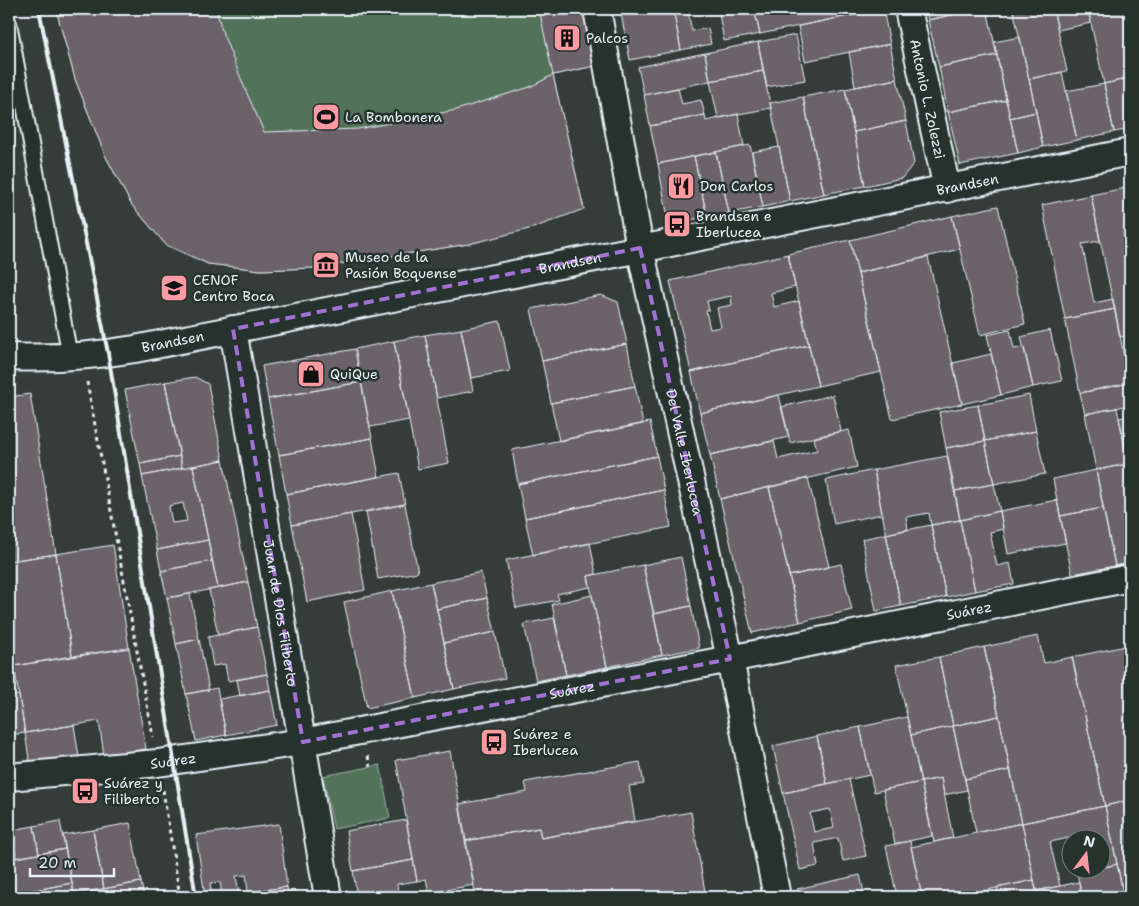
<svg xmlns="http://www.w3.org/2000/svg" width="1139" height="906" font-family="'Shantell Sans',sans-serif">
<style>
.green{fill:#53725a;stroke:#9eb2a9}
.building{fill:#6c636a;stroke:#e8f1f8;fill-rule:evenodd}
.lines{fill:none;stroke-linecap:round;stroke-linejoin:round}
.lane-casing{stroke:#e8f1f8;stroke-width:18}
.street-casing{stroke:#e8f1f8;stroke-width:30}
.path{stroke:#e8f1f8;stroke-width:3;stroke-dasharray:4 4;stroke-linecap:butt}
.lane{stroke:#26332d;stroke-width:14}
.street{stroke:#26332d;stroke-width:26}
.rail{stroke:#e8f1f8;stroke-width:4}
.marked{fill:none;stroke:#a171d3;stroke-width:4;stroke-dasharray:10 6;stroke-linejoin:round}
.labels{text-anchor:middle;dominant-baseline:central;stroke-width:5;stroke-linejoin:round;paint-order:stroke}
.poi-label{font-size:14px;fill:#e8f1f8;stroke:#26332d;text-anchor:start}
.street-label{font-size:14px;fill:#e8f1f8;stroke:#26332d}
</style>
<rect width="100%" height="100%" fill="#343d39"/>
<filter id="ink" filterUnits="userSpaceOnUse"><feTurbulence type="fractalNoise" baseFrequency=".02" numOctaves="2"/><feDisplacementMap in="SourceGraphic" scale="10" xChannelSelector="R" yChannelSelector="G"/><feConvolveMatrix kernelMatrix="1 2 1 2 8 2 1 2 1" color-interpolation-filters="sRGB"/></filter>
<g filter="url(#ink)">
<path class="green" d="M56,9H583L595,66L553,75L584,209L469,244L315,268L261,270L208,264L166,245L131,204L105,155L75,79Z
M380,765L390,818L334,829L323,776Z"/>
<path class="building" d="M56,9H216L223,34L246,91L264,132L358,129L456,110L530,87L553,75L584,209L533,228L469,244L315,268L261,270L208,264L166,245L131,204L105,155L75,79Z
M539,9H583L595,66L553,75Z
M620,9H673L681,50L630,60Z
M673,9H702L688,12L692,31L708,28L711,44L681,50Z
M718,9H754L760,34L724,41Z
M754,9H883L760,34Z
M883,9L890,44L805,61L798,26Z
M926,9H979L928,20Z
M979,9H987L997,55L939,67L928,20Z
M1013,9H1053L1067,71L1029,79Z
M1053,9H1088L1091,23L1058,30Z
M1088,9H1126L1130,29V78L1104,84Z
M1126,9H1130V29Z
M796,35L805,80L767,87L758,42Z
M1020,37L1036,112L1010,118L994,42Z
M758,42L763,71L710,81L705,53Z
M890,44L897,79L855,87L849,52Z
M705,53L710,81L644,95L638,67Z
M997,55L1006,100L948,112L939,67Z
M763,71L771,108L718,118L710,81Z
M1062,72L1077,140L1043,147L1029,79Z
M1130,78V129L1114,132L1104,84Z
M897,79L906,121L854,132L845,89Z
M1104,84L1114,132L1077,140L1066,91Z
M678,88L682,104L701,100L705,115L650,126L644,95Z
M845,89L865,186L824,194L803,97Z
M803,97L824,194L790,201L770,103Z
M1006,100L1018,153L960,165L948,112Z
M1036,112L1043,147L1018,153L1010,118Z
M738,114L744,146L658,164L650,126L705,115L706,121Z
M906,121L914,163L902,178L865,186L854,132Z
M750,145L763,207L729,213L716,152Z
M779,147L790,201L763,207L752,152Z
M716,152L729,213L707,217L694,156Z
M694,156L707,217L677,222L667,213L658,164Z
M1130,187V335L1120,337L1091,195Z
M1091,195L1100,241L1082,244L1094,303L1113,299L1115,309L1065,319L1042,205Z
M998,206L1025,324L980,335L952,216Z
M952,216L960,249L858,273L850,240Z
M850,240L881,372L818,386L788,254Z
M788,254L795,287L771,293L774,307L799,301L809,345L691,372L670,281ZM731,296L732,305L717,308L721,327L710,329L706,311L709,310L707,301Z
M928,257L962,404L892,419L858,273Z
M601,295L618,302L627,344L542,361L531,309Z
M1115,309L1129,383L1080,393L1065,319Z
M500,321L510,371L471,378L461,329Z
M461,329L473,391L437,398L425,335Z
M1010,330L1014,349L1024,347L1033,387L1001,395L987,335Z
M1050,330L1062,381L1033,387L1021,337Z
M425,335L449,463L418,469L394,341Z
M394,341L409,420L370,427L355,349Z
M627,344L635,386L551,403L542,361Z
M809,345L818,386L700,413L691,372Z
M355,349L361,382L268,399L262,366Z
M991,354L1001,395L962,404L953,363Z
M195,377L208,384L223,460L182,468L165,382Z
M165,382L180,456L140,464L125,390Z
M361,382L372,438L279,455L268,399Z
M1129,383L1130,405L1085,414L1080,393Z
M635,386L643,424L559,441L551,403Z
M30,394L56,554L9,561V397Z
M779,395L789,437L710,455L700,413Z
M833,395L841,431L790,443L781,407Z
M1029,395L1036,431L985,441L978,405Z
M978,405L985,441L946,448L939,412Z
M1117,408L1128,464L1096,470L1085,414Z
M1130,416V444L1125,445L1119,418Z
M650,422L657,456L518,484L512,450Z
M849,430L857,467L720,499L710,455L774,441L778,459L817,450L814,438Z
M1036,431L1045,474L994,484L985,441Z
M372,438L379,477L286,494L279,455Z
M985,441L994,484L955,491L946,448Z
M180,456L182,468L142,476L140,464Z
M657,456L664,490L525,518L518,484Z
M947,456L960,520L931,525L929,513L906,517L908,529L886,534L874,470Z
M223,460L248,582L218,588L193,466Z
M1128,464L1130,475V563L1115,566L1096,470Z
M193,466L208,540L157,550L142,476ZM183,503L187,521L172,523L169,506Z
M874,470L882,514L834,524L826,480Z
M1096,470L1103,508L1060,516L1053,479Z
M399,473L405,504L292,525L286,494Z
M808,478L829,567L789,576L769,487Z
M994,484L1000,511L960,520L955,491Z
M769,487L800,622L752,633L720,499Z
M664,490L671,527L533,555L525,518Z
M1057,500L1066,543L1008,554L1000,511Z
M405,504L418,572L378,579L366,512Z
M1103,508L1115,566L1072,574L1060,516Z
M1000,511L1003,529L990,532L997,566L1010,563L1014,584L975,591L960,520Z
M351,514L365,590L307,602L292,525Z
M960,520L975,591L946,597L931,525Z
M931,525L946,597L901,606L886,534Z
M886,534L901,606L876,611L862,539Z
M208,540L212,561L161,571L157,550Z
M590,543L596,574L588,576L590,587L557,594L559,600L516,608L506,560Z
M113,545L129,648L72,656L56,554Z
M56,554L72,656L9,667V561Z
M681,557L691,606L654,614L643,565Z
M212,561L218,588L167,598L161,571Z
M841,564L852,610L800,622L789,576Z
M643,565L662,655L607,667L588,576Z
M481,572L487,598L437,609L431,583Z
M248,582L257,627L218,635L209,590Z
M431,583L454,689L415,698L392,591Z
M392,591L415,698L367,708L344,602Z
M190,594L199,639L176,644L167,598Z
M592,595L607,667L566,675L552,604Z
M487,598L495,632L444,643L437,609Z
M691,606L699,648L662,655L654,614Z
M554,618L566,675L536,681L524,624Z
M257,627L267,674L228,681L225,664L213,666L208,637Z
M495,632L505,678L454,689L444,643Z
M1038,636L1044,663L1072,657L1105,806L1022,823L984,647Z
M199,639L209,690L186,694L176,644Z
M1126,646L1130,664V800L1105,806L1072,657Z
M984,647L999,716L953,726L939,657Z
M129,648L146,749L104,756L99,721L25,733L14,666Z
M939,657L953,726L911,735L896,665Z
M267,674L270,690L240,696L237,680Z
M217,688L226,735L196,741L186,694Z
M270,690L277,725L226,735L219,699Z
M19,695L25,733L9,735V696Z
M999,716L1010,770L965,779L953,726Z
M907,717L921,782L874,792L860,727Z
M74,725L79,757L30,765L25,733Z
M953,726L967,790L944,795L941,778L921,782L911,735Z
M860,727L870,775L827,784L817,736Z
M817,736L827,784L783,793L773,746Z
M450,751L474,885L429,893L426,879L417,881L396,760Z
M640,762L644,784L629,786L635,821L541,838L539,828L465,841L459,804L527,792L525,782Z
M1010,770L1022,823L976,833L965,779Z
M941,778L953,838L934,842L921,782Z
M849,779L866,856L843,861L838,838L814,843L818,866L800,870L783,793ZM830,809L834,828L814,832L810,813Z
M921,782L932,836L895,844L883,790Z
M1130,800V897H1124L1105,806Z
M1105,806L1117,864L1102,868V838H1078V836L1050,842L1060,886L1036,891L1022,823Z
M691,812L706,897H476L465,841L539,828L541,838Z
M406,820L413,860L353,871L346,831Z
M60,821L65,849L39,854L34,826Z
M130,823L141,882L104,889L93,830Z
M1022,823L1034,880L954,897H922L911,847Z
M279,824L287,887L248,892L246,875L236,876L239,893L222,895L220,882L210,883L212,897H205L196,835Z
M34,826L39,854L16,858L11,830Z
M9,830H11L16,858L9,859Z
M93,830L104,889L74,894L63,835Z
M910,841L922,897H897L886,846Z
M65,849L72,883L9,895V859Z
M413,860L417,881L397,884L399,897H357L353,871Z
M1117,864L1124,897H1082L1077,873Z
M860,875L865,897H799L797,889Z
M1034,880L1038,897H999L997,888Z
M141,882L144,897H75L74,894Z
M1079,882L1082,897H1038L1036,891Z
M72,883L75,897H9V895Z
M287,887L289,897H206H212Z"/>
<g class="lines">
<g class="lane-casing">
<path id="lane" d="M9,23L70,357"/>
</g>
<g class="street-casing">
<g id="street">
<path id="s1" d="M597,9L640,248L730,659L777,897"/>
<path id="s2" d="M908,9L947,189"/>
<path id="s3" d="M233,329L328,897"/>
<path id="s4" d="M9,357C52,359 93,356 135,349L1130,152"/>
<path id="s5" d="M9,777L158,763L303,742L730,659L1130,578"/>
</g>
</g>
<path class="path" d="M87,382L153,737
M368,756L370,767
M163,790L180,897"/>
<use href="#lane" class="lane"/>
<use href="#street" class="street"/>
<path class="rail" d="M39,9L108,353L196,897"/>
</g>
</g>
<path class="marked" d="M640,248L730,659L303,742L233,329Z"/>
<defs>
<g id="building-square" transform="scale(1.4375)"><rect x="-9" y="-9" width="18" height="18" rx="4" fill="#ff9aa2" stroke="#26332d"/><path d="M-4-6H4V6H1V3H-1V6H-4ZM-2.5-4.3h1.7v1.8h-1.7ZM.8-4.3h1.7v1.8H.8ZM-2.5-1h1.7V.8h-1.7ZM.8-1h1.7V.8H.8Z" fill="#111"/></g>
<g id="stadium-square" transform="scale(1.4375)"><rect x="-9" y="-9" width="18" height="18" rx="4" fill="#ff9aa2" stroke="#26332d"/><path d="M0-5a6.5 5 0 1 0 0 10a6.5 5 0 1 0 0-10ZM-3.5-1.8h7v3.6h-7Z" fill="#111"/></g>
<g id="restaurant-square" transform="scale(1.4375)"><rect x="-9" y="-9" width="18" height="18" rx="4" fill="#ff9aa2" stroke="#26332d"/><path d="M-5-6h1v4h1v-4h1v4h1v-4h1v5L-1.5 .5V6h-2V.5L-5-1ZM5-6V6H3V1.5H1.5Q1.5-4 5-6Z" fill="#111"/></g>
<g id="bus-square" transform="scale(1.4375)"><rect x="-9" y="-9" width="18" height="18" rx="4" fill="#ff9aa2" stroke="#26332d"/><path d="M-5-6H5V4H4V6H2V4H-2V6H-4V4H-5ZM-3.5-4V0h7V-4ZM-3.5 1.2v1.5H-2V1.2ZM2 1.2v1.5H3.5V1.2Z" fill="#111"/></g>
<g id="museum-square" transform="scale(1.4375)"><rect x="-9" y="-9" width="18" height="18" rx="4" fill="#ff9aa2" stroke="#26332d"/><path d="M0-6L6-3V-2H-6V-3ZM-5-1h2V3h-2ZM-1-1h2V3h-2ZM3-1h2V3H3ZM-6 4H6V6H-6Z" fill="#111"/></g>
<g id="school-square" transform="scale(1.4375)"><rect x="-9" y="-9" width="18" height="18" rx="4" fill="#ff9aa2" stroke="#26332d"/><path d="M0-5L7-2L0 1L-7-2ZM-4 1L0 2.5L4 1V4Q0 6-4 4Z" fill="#111"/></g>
<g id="shop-square" transform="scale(1.4375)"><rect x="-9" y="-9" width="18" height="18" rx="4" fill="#ff9aa2" stroke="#26332d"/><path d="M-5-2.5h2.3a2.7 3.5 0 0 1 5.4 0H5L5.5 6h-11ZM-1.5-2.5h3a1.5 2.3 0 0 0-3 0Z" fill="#111"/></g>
</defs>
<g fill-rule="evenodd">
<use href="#building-square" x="567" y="38"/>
<use href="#stadium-square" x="326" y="117"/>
<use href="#restaurant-square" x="681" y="186"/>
<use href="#bus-square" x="677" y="224"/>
<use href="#museum-square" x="326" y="265"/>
<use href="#school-square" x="174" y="288"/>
<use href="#shop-square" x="311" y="374"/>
<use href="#bus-square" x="494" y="742"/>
<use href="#bus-square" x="85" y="791"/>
</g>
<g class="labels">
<g class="poi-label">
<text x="586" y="38">Palcos</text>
<text x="345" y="117">La Bombonera</text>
<text x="700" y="186">Don Carlos</text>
<text x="696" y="216">Brandsen e<tspan x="696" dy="16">Iberlucea</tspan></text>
<text x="345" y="257">Museo de la<tspan x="345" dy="16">Pasión Boquense</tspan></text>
<text x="193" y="280">CENOF<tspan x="193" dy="16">Centro Boca</tspan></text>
<text x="330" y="374">QuiQue</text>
<text x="513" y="734">Suárez e<tspan x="513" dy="16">Iberlucea</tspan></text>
<text x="104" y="783">Suárez y<tspan x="104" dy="16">Filiberto</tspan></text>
</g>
<g class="street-label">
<text stroke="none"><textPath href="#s2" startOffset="92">Antonio L. Zolezzi</textPath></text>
<text stroke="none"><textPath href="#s4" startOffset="975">Brandsen</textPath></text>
<text stroke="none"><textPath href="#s4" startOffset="570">Brandsen</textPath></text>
<text stroke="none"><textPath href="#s4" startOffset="165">Brandsen</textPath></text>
<text stroke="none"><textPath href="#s1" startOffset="452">Del Valle Iberlucea</textPath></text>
<text stroke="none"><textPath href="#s5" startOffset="975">Suárez</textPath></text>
<text stroke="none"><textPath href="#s3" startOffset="288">Juan de Dios Filiberto</textPath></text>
<text stroke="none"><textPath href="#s5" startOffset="570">Suárez</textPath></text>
<text stroke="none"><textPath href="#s5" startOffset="165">Suárez</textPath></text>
</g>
</g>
<rect width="1139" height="906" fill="none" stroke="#26332d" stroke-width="30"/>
<rect x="15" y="15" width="1109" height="876" fill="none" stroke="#e8f1f8" stroke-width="2" filter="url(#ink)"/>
<g transform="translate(1086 854) rotate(15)"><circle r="24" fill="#26332d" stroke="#747f7e"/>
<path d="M0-4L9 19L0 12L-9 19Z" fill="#ff9aa2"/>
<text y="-8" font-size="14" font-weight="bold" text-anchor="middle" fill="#e8f1f8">N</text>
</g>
<path d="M30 868v8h84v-8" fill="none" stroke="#e8f1f8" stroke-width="2.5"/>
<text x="38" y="868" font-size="15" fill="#e8f1f8" stroke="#26332d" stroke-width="4" paint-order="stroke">20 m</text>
</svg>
